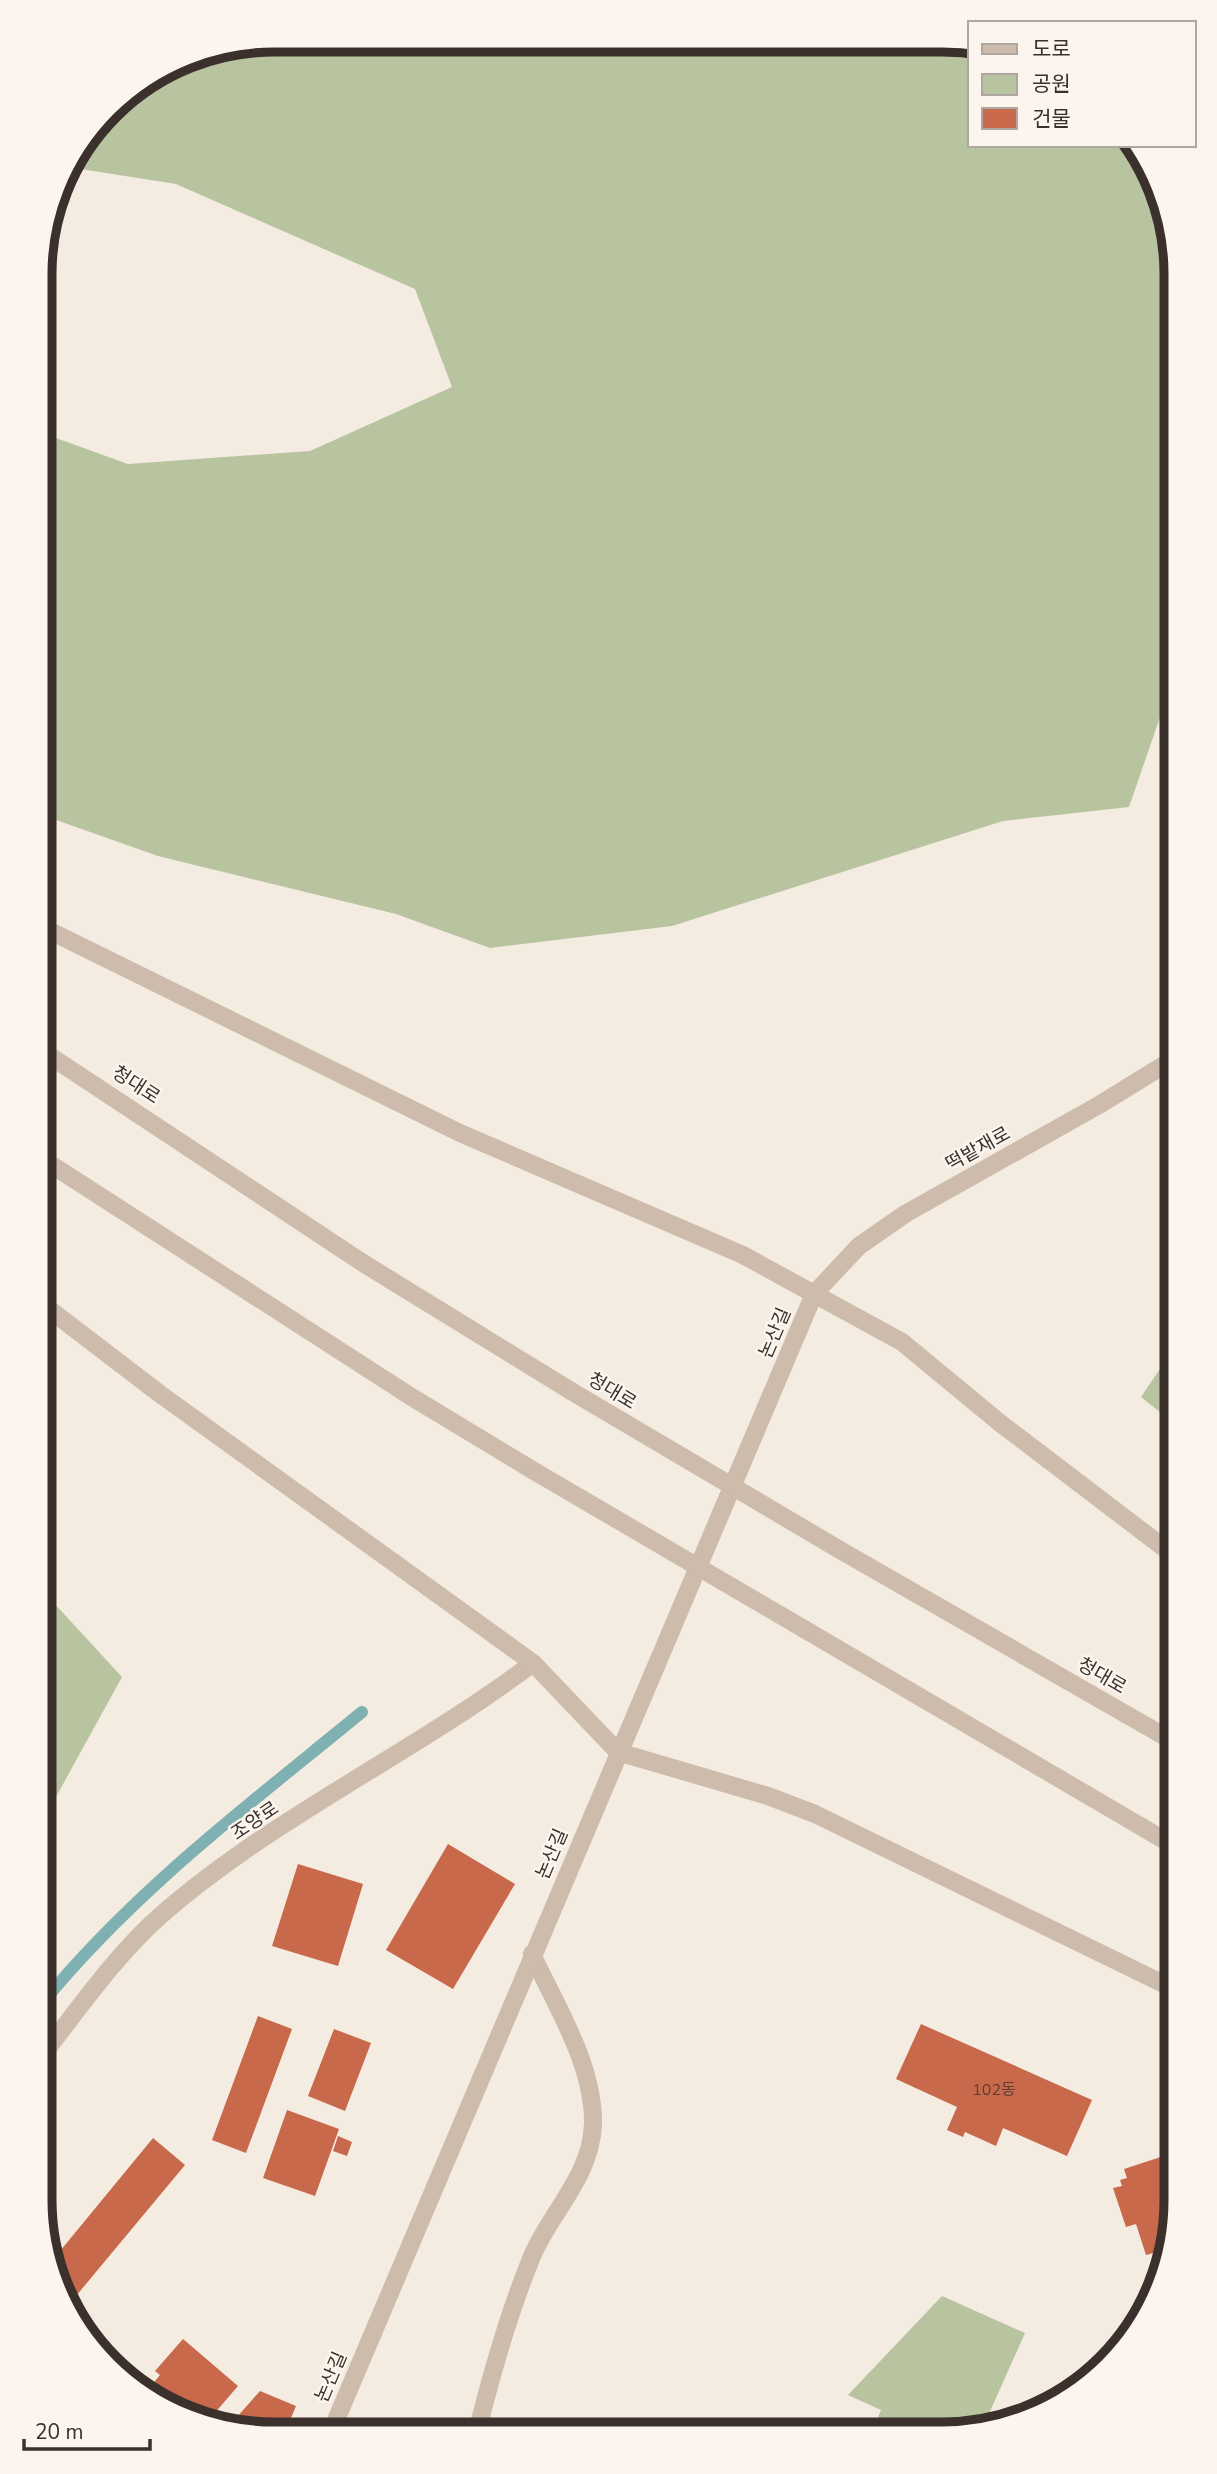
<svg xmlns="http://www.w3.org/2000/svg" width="1217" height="2474" font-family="'Nunito Sans','Noto Sans KR',sans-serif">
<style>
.green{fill:#b8c4a0}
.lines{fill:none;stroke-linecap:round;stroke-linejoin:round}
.stream{stroke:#7fb0b2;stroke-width:12}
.building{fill:#c8694b}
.minor{stroke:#cdbbac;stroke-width:18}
.tertiary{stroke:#cdbbac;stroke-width:18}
.tertiary-bridge{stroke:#cdbbac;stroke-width:18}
.labels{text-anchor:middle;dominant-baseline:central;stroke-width:5;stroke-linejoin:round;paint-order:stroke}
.number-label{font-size:16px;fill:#5e3e33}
.street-label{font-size:19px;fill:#3b302b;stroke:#fbf5ee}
.rim{fill:none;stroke:#3b302b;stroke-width:9}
</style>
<rect width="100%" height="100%" fill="#f4ebe1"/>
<path class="green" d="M275,40L970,45V145H1128L1164,200L1177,275V668L1129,807L1003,821L672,926L490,948L396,914L158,856L42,815V433L128,464L310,451L452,387L415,289L176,184L68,167L120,99L185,58Z
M1176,1345V1425L1141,1397Z
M41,1589L122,1677L51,1806L41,1836Z
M942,2296L1025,2333L983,2427L967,2430L950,2422L942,2434H871L881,2410L848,2395Z"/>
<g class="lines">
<path class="stream" d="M40,2006C132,1892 250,1804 362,1712"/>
</g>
<path class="building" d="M448,1844L515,1884L453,1989L386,1950Z
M298,1864L363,1884L338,1966L272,1946Z
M258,2016L292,2029L246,2153L212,2140Z
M921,2024L1092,2100L1067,2156L1003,2128L996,2146L965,2132L963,2137L947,2130L957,2107L896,2079Z
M334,2029L371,2043L345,2111L308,2096Z
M287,2110L339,2129L315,2196L263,2178Z
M338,2136L352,2142L347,2156L333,2151Z
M153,2138L185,2165L71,2302L53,2274L51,2262Z
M1176,2152V2215L1168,2249L1146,2255L1136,2224L1126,2227L1113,2188L1122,2186L1120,2180L1127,2178L1124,2169Z
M183,2339L238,2386L207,2422L185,2416L146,2392L160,2375L155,2371Z
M260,2391L296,2406L285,2432H244L228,2427Z"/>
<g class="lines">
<path class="minor" d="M40,2058C78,2010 114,1957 160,1916C273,1817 414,1753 533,1663
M477,2432C492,2372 509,2311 533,2254C553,2209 591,2176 593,2124C594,2065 556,2006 532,1954"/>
<path class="tertiary" d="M42,927L460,1133L743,1255L902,1342L1000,1423L1176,1557
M41,1050L363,1263L571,1391
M41,1158L410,1396L534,1471
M41,1303L160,1394L533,1663L618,1752L768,1796L815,1814L1176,1990
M840,1550L1176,1743
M804,1629L1176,1847
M331,2432L814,1294L859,1246L905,1214L1099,1105L1177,1057"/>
<path class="tertiary-bridge" d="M571,1391L840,1550
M534,1471L804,1629"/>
</g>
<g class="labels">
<g class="number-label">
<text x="994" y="2090">102동</text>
</g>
<g class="street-label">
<text transform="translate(136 1085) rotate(33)">청대로</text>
<text transform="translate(978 1149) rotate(-29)">떡밭재로</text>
<text transform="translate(775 1333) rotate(-67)">논산길</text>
<text transform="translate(612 1391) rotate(31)">청대로</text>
<text transform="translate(1102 1676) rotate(30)">청대로</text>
<text transform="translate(255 1821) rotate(-34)">조양로</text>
<text transform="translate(552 1854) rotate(-67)">논산길</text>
<text transform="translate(331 2377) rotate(-67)">논산길</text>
</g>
</g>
<path d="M0 0H1217V2474H0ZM274 52H942A222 222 0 0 1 1164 274V2200A222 222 0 0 1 942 2422H274A222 222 0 0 1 52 2200V274A222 222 0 0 1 274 52Z" fill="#fbf5ee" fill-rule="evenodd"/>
<path class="rim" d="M274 52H942A222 222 0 0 1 1164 274V2200A222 222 0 0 1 942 2422H274A222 222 0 0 1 52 2200V274A222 222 0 0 1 274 52Z"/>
<rect x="968" y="21" width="228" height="126" fill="#fbf5ee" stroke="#aea6a0" stroke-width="2"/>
<rect x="982" y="44" width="35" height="10" fill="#cdbbac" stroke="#aea6a0" stroke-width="2"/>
<text x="1032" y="56" font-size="21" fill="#3b302b">도로</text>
<rect x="982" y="74" width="35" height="21" fill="#b8c4a0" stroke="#aea6a0" stroke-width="2"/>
<text x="1032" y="91" font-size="21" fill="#3b302b">공원</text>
<rect x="982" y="108" width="35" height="21" fill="#c8694b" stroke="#aea6a0" stroke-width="2"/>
<text x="1032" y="126" font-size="21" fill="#3b302b">건물</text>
<path d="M24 2439v10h126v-10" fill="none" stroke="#3b302b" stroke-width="3.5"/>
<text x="35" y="2439" font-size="21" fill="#3b302b" stroke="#fbf5ee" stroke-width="5" paint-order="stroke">20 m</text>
</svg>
